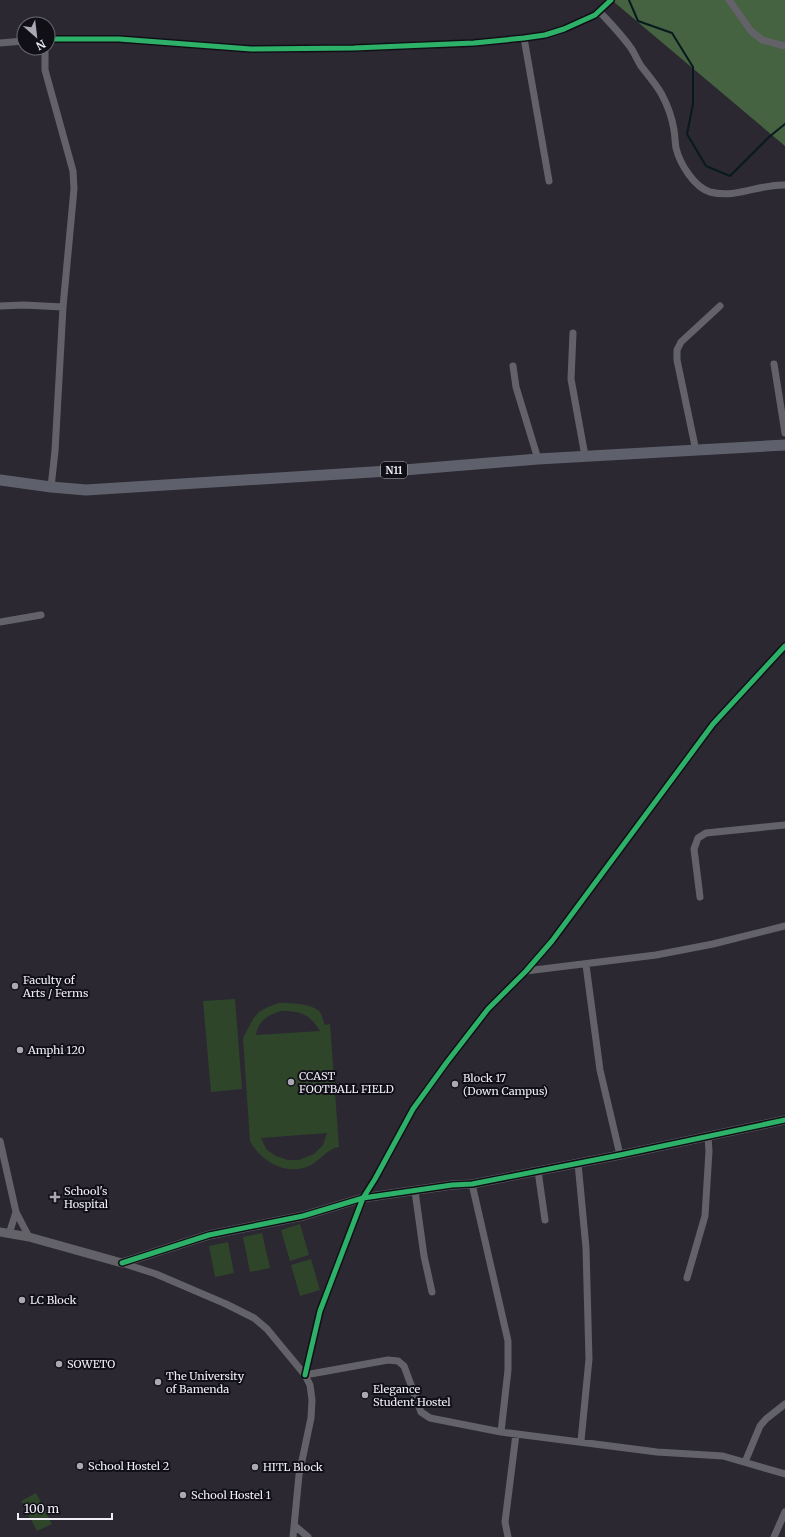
<svg xmlns="http://www.w3.org/2000/svg" width="785" height="1537" font-family="Merriweather,serif">
<style>
.green{fill:#2e452a;fill-rule:evenodd}
.forest{fill:#456241}
.lines{fill:none;stroke-linecap:round;stroke-linejoin:round}
.stream{stroke:#081920;stroke-width:2}
.minor{stroke:#646269;stroke-width:7}
.tertiary{stroke:#646269;stroke-width:9}
.trunk{stroke:#5e616c;stroke-width:11}
.cycleway-casing{stroke:#110f16;stroke-width:8}
.cycleway{stroke:#2db169;stroke-width:5}
.poi-dot{fill:#aba8b3;stroke:#110f16;stroke-width:1.5}
.labels{text-anchor:middle;dominant-baseline:central;stroke-width:4;stroke-linejoin:round;paint-order:stroke}
.shield{fill:#110f16;stroke:#adaab4;stroke-width:1}
.shield-label{font-size:10px;font-weight:bold;fill:#f0edf8}
.poi-label{font-size:11px;fill:#f0edf8;stroke:#110f16;text-anchor:start}
</style>
<rect width="100%" height="100%" fill="#2b2832"/>
<path class="green" d="M235,999L242,1089L211,1092L203,1001Z
M279,1003C290,1003 311,1003 320,1012C322,1015 323,1021 325,1025L330,1024L339,1147C328,1148 322,1159 311,1165C288,1177 261,1162 250,1141L243,1038L253,1019L259,1012L268,1007ZM281,1011C300,1011 310,1014 320,1031L256,1035C258,1021 268,1015 281,1011ZM327,1133L323,1145L314,1154L299,1160H288L276,1156L267,1150L261,1138Z
M300,1224L309,1255L290,1261L281,1230Z
M262,1233L270,1268L250,1272L243,1237Z
M228,1242L234,1273L215,1277L209,1246Z
M311,1259L320,1290L300,1296L291,1265Z
M36,1493L52,1524L37,1531L21,1501Z"/>
<path class="forest" d="M609,0H785V146L614,2Z"/>
<g class="lines">
<path class="stream" d="M629,0L638,21L672,33L693,67V104L687,134L706,166L730,176L769,137L785,124"/>
<path class="minor" d="M729,0L751,31L762,40L785,46
M599,11C610,23 621,34 631,48C635,54 637,60 641,66C648,75 655,83 661,93C667,104 672,117 674,130C675,136 675,142 676,148C680,164 694,187 710,192C736,199 759,184 785,185
M524,38L549,181
M48,39H119L251,49L354,48L474,43L524,38L545,35L564,29L595,15L611,0
M0,43L24,41
M45,48V70L73,171L74,189L63,307L55,451L51,487
M0,306L24,305L63,307
M573,333L571,379L585,456
M774,364L785,433
M513,366L516,387L538,459
M696,451L677,360V350L681,342L720,306
M0,622L41,615
M700,897L694,849L698,838L706,833L785,825
M586,965L600,1070L620,1155
M526,971L656,955L713,944L785,926
M0,1141L16,1212L29,1237
M578,1163L586,1248L589,1359L581,1441
M538,1171L545,1220
M472,1184L508,1341V1370L501,1432
M415,1191L424,1256L432,1292
M9,1234L16,1212
M122,1263L156,1274L226,1304L254,1318L267,1329L305,1375L310,1385L312,1400L311,1418L299,1475L293,1537
M687,1278L705,1216L709,1151L708,1137
M305,1375L320,1311L363,1198L375,1179L413,1109L447,1062L488,1009L526,971L552,941L713,724L785,646
M305,1375L388,1360L398,1361L404,1366L421,1412L430,1418L501,1432L657,1452L723,1456L785,1474
M745,1462L760,1426L766,1419L785,1404
M295,1526L308,1537
M508,1537L505,1522L516,1434
M774,1537L785,1512"/>
<path class="tertiary" d="M0,1232L29,1237L122,1263L209,1235L303,1216L363,1198L452,1185L472,1184L620,1155L785,1120"/>
<path class="trunk" d="M0,480L51,487L86,490L404,470L538,459L785,445"/>
<g class="cycleway-casing">
<path id="cycleway" d="M48,39H119L251,49L354,48L474,43L524,38L545,35L564,29L595,15L611,0
M122,1263L209,1235L303,1216L363,1198L452,1185L472,1184L620,1155L785,1120
M305,1375L320,1311L363,1198L375,1179L413,1109L447,1062L488,1009L526,971L552,941L713,724L785,646"/>
</g>
<use href="#cycleway" class="cycleway"/>
</g>
<g class="poi-dot">
<circle cx="15" cy="986" r="4"/>
<circle cx="20" cy="1050" r="4"/>
<circle cx="291" cy="1082" r="4"/>
<circle cx="455" cy="1084" r="4"/>
<path d="M53 1191h4v4h4v4h-4v4h-4v-4h-4v-4h4z"/>
<circle cx="22" cy="1300" r="4"/>
<circle cx="59" cy="1364" r="4"/>
<circle cx="158" cy="1382" r="4"/>
<circle cx="365" cy="1395" r="4"/>
<circle cx="80" cy="1466" r="4"/>
<circle cx="255" cy="1467" r="4"/>
<circle cx="183" cy="1495" r="4"/>
</g>
<g class="labels">
<rect class="shield" x="381" y="462" width="26" height="16" rx="3"/>
<g class="shield-label">
<text x="394" y="470">N11</text>
</g>
<g class="poi-label">
<text x="23" y="980">Faculty of<tspan x="23" dy="13">Arts / Ferms</tspan></text>
<text x="28" y="1050">Amphi 120</text>
<text x="299" y="1076">CCAST<tspan x="299" dy="13">FOOTBALL FIELD</tspan></text>
<text x="463" y="1078">Block 17<tspan x="463" dy="13">(Down Campus)</tspan></text>
<text x="64" y="1191">School's<tspan x="64" dy="13">Hospital</tspan></text>
<text x="30" y="1300">LC Block</text>
<text x="67" y="1364">SOWETO</text>
<text x="166" y="1376">The University<tspan x="166" dy="13">of Bamenda</tspan></text>
<text x="373" y="1389">Elegance<tspan x="373" dy="13">Student Hostel</tspan></text>
<text x="88" y="1466">School Hostel 2</text>
<text x="263" y="1467">HITL Block</text>
<text x="191" y="1495">School Hostel 1</text>
</g>
</g>
<g transform="translate(36 36) rotate(152)"><circle r="19" fill="#110f16" stroke="#6a6870"/>
<path d="M0-3L7 15L0 10L-7 15Z" fill="#aba8b3"/>
<text y="-6" font-size="11" font-weight="bold" text-anchor="middle" fill="#f0edf8">N</text>
</g>
<path d="M18 1513v6h94v-6" fill="none" stroke="#f0edf8" stroke-width="2"/>
<text x="24" y="1513" font-size="12" fill="#f0edf8" stroke="#110f16" stroke-width="3" paint-order="stroke">100 m</text>
</svg>
